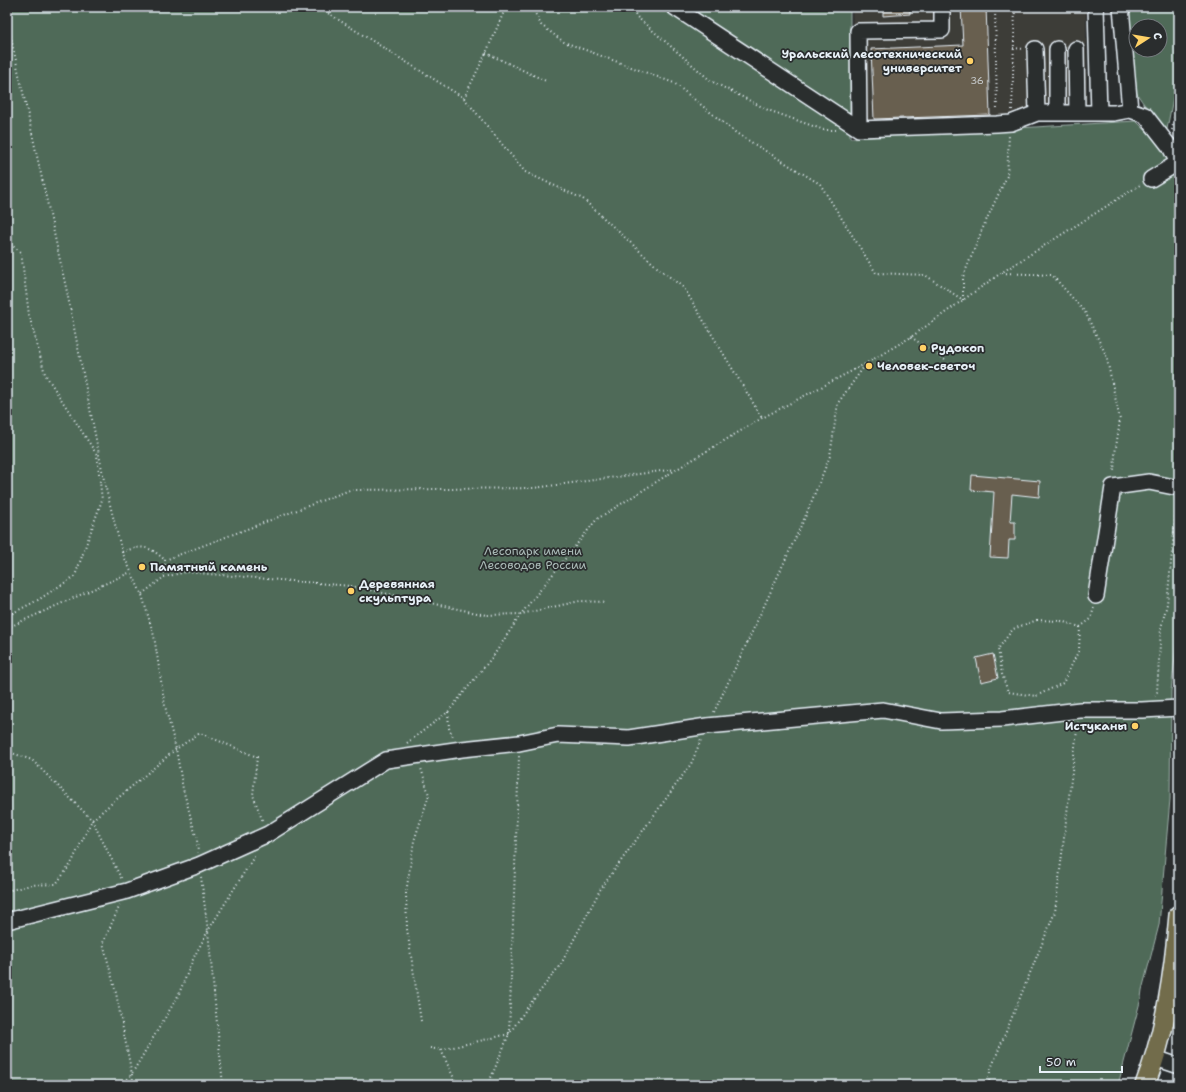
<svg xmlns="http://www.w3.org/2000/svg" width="1186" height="1092" font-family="'Shantell Sans',sans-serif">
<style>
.built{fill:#3d3c38}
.green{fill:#506a59;stroke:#9caea8;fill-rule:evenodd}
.building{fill:#685e4f;stroke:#e8f1f8}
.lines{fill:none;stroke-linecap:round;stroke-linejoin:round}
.minor-casing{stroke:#e8f1f8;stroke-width:18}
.major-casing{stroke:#e8f1f8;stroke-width:22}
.path{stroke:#e8f1f8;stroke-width:2;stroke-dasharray:1 3;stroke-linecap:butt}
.minor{stroke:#2a2d2e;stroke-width:15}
.major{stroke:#726c4b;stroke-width:19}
.poi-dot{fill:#ffd166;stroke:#2a2d2e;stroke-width:1.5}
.labels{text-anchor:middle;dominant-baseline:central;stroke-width:3.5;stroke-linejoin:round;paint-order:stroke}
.number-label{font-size:10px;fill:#c8ccce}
.poi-label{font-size:12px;font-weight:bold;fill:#e8f1f8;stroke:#2a2d2e;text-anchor:start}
.park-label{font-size:12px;fill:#abbbb8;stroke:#2a2d2e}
</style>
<rect width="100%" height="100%" fill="#2a2d2e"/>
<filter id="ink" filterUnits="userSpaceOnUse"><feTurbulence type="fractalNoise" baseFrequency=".025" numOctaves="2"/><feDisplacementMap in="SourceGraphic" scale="8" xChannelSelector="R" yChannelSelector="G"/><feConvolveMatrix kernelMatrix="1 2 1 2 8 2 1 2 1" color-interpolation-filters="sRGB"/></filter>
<g filter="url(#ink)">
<path class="built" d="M852,7H1086L1087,116L856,134Z"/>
<path class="green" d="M7,7H850V138L1136,121L1179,163V462L1177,463L1175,491H1179V623L1171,691L1170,799L1159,925L1142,990L1141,998L1118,1085H7Z
M1127,7H1179V67L1167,129C1154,117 1143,105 1135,90ZM1136,26H1160V50H1136Z"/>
<path class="building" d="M883,7H910V14L883,16Z
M961,7H986L990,115L874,119L871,49L963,45Z
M972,475L1040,481L1039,497L1012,494L1010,522H1015V540H1009L1008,558L990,557L994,492L971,490Z
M993,654L998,678L981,682L976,658Z"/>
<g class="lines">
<g class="minor-casing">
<path id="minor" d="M674,7L859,129L997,124L1011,123L1037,113H1114L1130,110
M1096,7L1099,113
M1121,7L1130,110L1145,115L1170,147L1178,163
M1035,49L1037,113
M1057,49V113
M1076,49L1077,113
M859,129L858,31L942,30V7
M1151,179L1179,162
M1096,596L1113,487L1149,482L1179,488
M7,921L127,891L199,865L268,834L386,760L462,749L519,743L558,735L629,738L707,726L883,710L941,721L1002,719L1080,710H1142L1179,708
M1155,1058L1179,1066"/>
</g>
<g class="major-casing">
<path id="major" d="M1145,1085C1166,1031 1174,973 1179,915"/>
</g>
<path class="path" d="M318,7L464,98L525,172L583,199L657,267L684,288L762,418
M532,7L541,25L564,42L674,83L736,133L820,184L876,273L925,275L963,300
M631,7L637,17L711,81L768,110L824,130H836
M995,7L997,111
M7,20L67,292L105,485L122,552L142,595L154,636L165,706L176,749L183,789L197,840L198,853
M1013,48L1024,49
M486,53L546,81
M464,98L486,53L506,7
M1012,110L1015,7
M1172,130L1179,89
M1179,176V185
M7,242L21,252L29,315L45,374L97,455L102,500L75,576L38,600L7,616
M1002,273L1052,275L1085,312L1106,355L1120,420L1115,454L1114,473
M963,300V277L985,223L1007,176L1009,135
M1179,318V324
M911,337L945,360
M122,552C142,545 148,545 165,560
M165,560L350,490L534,488L676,469
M164,577L186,572L351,586L486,615L521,614L580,601L604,602
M142,594L164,577L165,560
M1037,620L1061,621L1080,627L1079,650L1063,683L1036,696L1008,692L1002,674L998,649L1013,629Z
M1080,627L1091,619L1094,607
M7,628L131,572
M1155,696L1157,692L1161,628L1167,604L1177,500
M448,712L449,728L453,737
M714,712L747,643L806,515L830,456L838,403L866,364
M7,740L12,753L32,760L92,820L122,880
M407,743L448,712L494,655L521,614L597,519L677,469L762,418L867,363L911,337L1001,273L1140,185
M201,877L208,931L223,1085
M7,891L31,885L56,884L71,864L92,820L176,749L200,733L257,757L253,795L263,822
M120,905L103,943L116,993L134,1085
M421,1021L407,929L406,893L414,841L429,795L421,768
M430,1048L441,1050L509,1034L527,1008L561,964L600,890L691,764L701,740
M441,1050L457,1085
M122,1085L131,1075L178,996L194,957L208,931L255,855
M488,1085L509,1034L519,756
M989,1085L990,1071L1055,912L1078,722"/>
<use href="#minor" class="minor"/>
<use href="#major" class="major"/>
</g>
</g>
<g class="poi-dot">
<circle cx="970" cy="61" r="4"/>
<circle cx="923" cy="348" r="4"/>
<circle cx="869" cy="366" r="4"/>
<circle cx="142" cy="567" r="4"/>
<circle cx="351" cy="591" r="4"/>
<circle cx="1135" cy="726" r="4"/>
</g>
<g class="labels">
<g class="number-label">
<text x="977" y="80">36</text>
</g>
<g class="poi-label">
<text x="962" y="54" text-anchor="end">Уральский лесотехнический<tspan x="962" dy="14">университет</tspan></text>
<text x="931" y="348">Рудокоп</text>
<text x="877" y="366">Человек-светоч</text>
<text x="150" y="567">Памятный камень</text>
<text x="359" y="584">Деревянная<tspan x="359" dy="14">скульптура</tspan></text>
<text x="1127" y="726" text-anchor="end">Истуканы</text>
</g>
<g class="park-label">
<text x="533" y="551">Лесопарк имени<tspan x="533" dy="14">Лесоводов России</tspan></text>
</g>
</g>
<rect width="1186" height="1092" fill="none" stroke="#2a2d2e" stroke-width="24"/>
<rect x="12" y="12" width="1162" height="1068" fill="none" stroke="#e8f1f8" stroke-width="1.5" filter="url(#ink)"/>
<g transform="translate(1148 38) rotate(78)"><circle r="19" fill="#2a2d2e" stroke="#767b7f"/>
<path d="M0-3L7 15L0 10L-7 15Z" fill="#ffd166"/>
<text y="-6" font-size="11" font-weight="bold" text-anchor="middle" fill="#e8f1f8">С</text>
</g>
<path d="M1040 1066v6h82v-6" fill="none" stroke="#e8f1f8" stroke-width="2"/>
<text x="1046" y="1066" font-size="12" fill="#e8f1f8" stroke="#2a2d2e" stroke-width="3" paint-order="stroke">50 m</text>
</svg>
